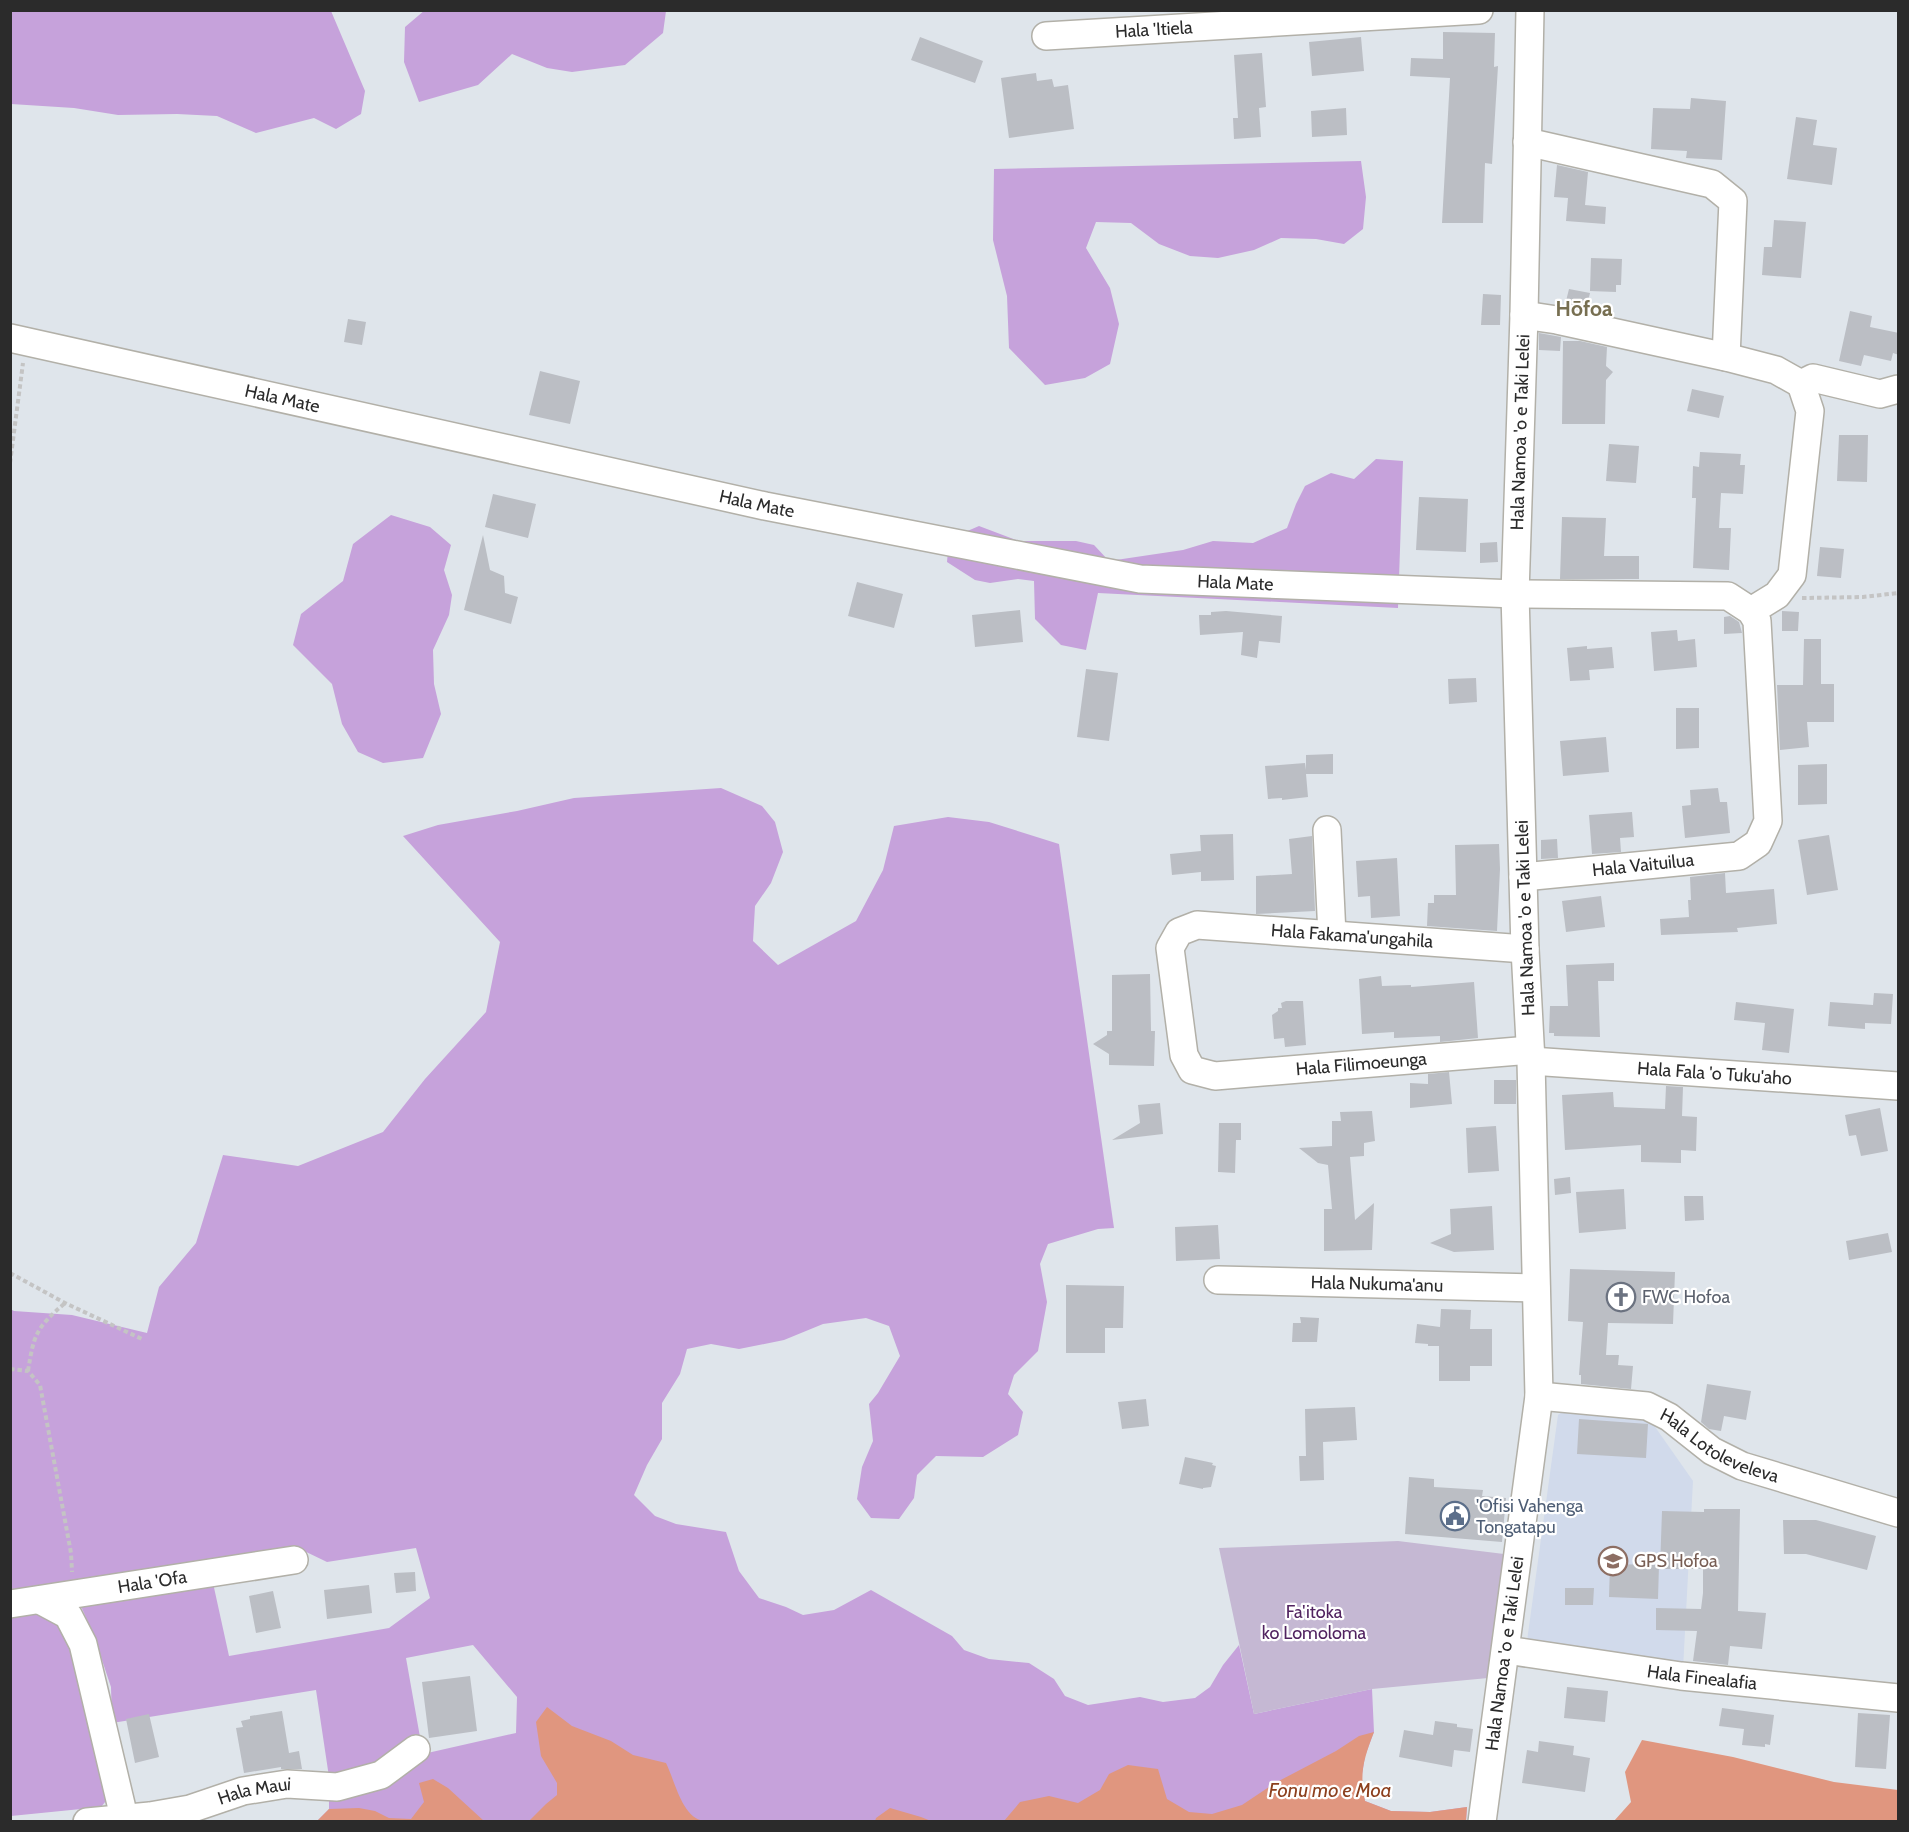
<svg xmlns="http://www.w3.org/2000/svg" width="1909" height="1832" font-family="Cabin,sans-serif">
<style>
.education{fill:#d1daeb}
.green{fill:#c6a2db;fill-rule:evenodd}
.cemetery{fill:#c5b8d3}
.water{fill:#e0967f}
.building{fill:#bbbec4}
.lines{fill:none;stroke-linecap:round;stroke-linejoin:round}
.minor-casing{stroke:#b2b0a8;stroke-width:30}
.path{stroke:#c4c4c4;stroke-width:4;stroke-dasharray:4.5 3;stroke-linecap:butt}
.minor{stroke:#fff;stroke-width:27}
.labels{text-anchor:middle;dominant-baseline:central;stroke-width:4.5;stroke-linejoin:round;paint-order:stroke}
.street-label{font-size:18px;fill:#2b2b2b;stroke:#fff}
.worship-label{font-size:18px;fill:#5b616d;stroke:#fff;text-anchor:start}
.service-label{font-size:18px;fill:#4e5e75;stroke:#fff;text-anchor:start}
.education-label{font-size:18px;fill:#785e54;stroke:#fff;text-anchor:start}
.park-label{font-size:18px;fill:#512360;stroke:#fff}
.water-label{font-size:20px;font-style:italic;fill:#8c401e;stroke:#fff}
.quarter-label{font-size:21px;font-weight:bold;fill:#776f51;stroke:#fff}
</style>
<rect width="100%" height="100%" fill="#dfe5eb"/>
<path class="education" d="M1566,1409L1646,1414L1693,1481L1683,1669L1527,1641L1558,1415Z"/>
<path class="green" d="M11,10L331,11L365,91L361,114L336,129L314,118L256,133L217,116L177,114L118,115L74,108L11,104Z
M425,10H665L666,11L663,33L625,65L572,72L547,68L512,54L478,85L419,102L404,62L405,27Z
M1361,161L1366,197L1363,229L1344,244L1316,239L1281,238L1254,250L1218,258L1190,256L1159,244L1131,223L1096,222L1086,248L1110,288L1119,324L1110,364L1085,378L1045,385L1009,348L1007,296L993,240L994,169Z
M1376,459L1403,461L1398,608L1098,593L1086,650L1061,645L1035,619L1034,581L1018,579L990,583L975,580L947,562L949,539L979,526L1019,541H1076L1094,545L1109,561L1183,550L1213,541L1253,543L1287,528L1296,504L1305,486L1331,473L1354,479Z
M391,515L430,527L451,545L444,570L452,595L449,615L433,650L434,684L441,714L423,758L383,763L358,752L342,724L332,684L293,645L301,614L343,581L353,544Z
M721,788L762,806L775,822L783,852L771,883L755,906L753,941L778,965L856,921L883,870L894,826L948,817L989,822L1059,844L1114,1228L1098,1229L1048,1244L1040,1264L1047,1302L1038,1351L1014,1375L1008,1394L1023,1412L1018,1435L983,1457L936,1456L917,1475L914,1498L899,1519L871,1518L857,1499L862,1467L873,1441L869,1404L878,1393L900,1356L889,1326L866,1318L823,1324L784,1340L739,1349L711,1344L687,1349L680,1374L662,1403V1439L647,1465L634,1495L655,1516L676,1524L726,1532L739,1571L759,1598L786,1607L803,1615L834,1610L871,1590L952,1636L964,1650L989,1659L1029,1663L1054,1679L1065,1696L1088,1705L1140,1697L1163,1702L1195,1698L1210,1687L1223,1665L1239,1645L1254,1714L1372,1689L1374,1732L1365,1756L1361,1781L1365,1801L1391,1811L1430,1812L1467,1807L1466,1821H319L318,1820L329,1809V1777L316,1690L112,1723L111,1687L94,1636L80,1604L213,1583L229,1656L389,1628L430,1598L416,1548L327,1562L298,1548L11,1597L10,1309L14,1311L72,1315L147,1333L159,1287L196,1243L223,1155L298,1166L383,1132L425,1079L486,1012L500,942L403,836L438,825L517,811L574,798ZM473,1645L517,1697L516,1733L423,1754L406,1658Z
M40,1611L62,1624L75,1649L110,1796L101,1807L11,1816V1616Z"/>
<path class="cemetery" d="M1398,1541L1504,1554L1488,1678L1372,1689L1254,1714L1219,1548Z"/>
<path class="water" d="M547,1707L572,1726L611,1741L633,1755L666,1763C675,1781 682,1818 704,1821H529L546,1804L557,1795V1783L541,1756L536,1722Z
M1374,1732C1364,1758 1359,1773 1365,1801L1391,1811L1430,1812L1467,1807L1466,1821H1004L1020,1802L1049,1796L1078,1803L1100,1790L1109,1774L1128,1765L1158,1769L1167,1799L1189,1812L1212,1814L1242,1805L1275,1783L1336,1751L1359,1736Z
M1642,1740L1733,1757L1834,1782L1898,1790V1821H1614L1631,1802L1625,1772Z
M433,1779L448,1788L484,1821H319L318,1820L329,1809L359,1808L375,1811L389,1818L411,1819L424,1802L419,1783Z
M890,1808L921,1817L931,1821H875L876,1818Z"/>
<path class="building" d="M1443,32L1495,33L1494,67L1498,66L1492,164L1485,163L1483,223H1442L1450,78L1410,76L1411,58L1443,59Z
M920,37L983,61L975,83L911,60Z
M1361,37L1364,71L1312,76L1309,42Z
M1262,53L1266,107L1259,108L1261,137L1234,139L1233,118H1238L1234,55Z
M1036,73L1037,81L1052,79L1054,87L1068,85L1074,129L1009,138L1001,78Z
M1691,98L1726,101L1722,160L1686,158L1687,151L1651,149L1653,108L1690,109Z
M1346,108L1347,135L1312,137L1311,111Z
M1796,117L1817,120L1813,145L1837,148L1832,185L1787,179Z
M1557,165L1588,172L1585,205L1606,207L1605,224L1566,221L1568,198L1554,197Z
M1774,220L1806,222L1801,278L1762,275L1764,247H1772Z
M1591,258L1622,259L1621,285H1616V292L1590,291Z
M1569,289L1590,293L1586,309L1565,305Z
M1483,294L1501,295L1500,325H1481Z
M1850,311L1872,316L1870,327L1899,333V355L1893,353L1891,361L1864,355L1861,366L1839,361Z
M348,319L366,322L362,345L344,342Z
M1539,333L1561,337L1560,351L1539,350Z
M1563,341H1580L1607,347L1606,366L1613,372L1606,380L1605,424H1562Z
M540,371L580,381L570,424L529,415Z
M1692,389L1724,396L1719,418L1687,411Z
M1839,435H1868L1867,482L1837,481Z
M1609,444L1639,446L1636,483L1606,481Z
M1700,452L1741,454L1740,465H1745L1743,494L1721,493L1719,528H1731L1729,570L1693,568L1696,498H1692L1693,466L1699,467Z
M493,494L536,504L528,538L485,527Z
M1419,497L1468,499L1466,552L1416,550Z
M1562,517L1606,518L1604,556H1639V579H1560Z
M483,535L490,570L504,576L505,593L518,597L511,624L464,610Z
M1497,542L1498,562L1480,563V543Z
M1820,547L1844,549L1841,578L1817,576Z
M857,582L903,594L894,628L848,616Z
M1020,610L1023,642L975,647L972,615Z
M1226,611L1282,616L1280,643L1259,641L1257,658L1241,655L1243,632L1200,635L1199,615H1211V612Z
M1782,611L1799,612L1798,631H1782Z
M1730,616L1739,622L1742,633L1724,634V617Z
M1677,630L1678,641L1695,639L1697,667L1654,671L1651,632Z
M1804,639H1821V684H1834V722H1807L1809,747L1780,750L1777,685H1803Z
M1587,646V649L1612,647L1614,668L1589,670L1590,680L1570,681L1567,648Z
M1086,669L1118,673L1109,741L1077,737Z
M1476,678L1477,702L1449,704L1448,679Z
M1676,708H1699V748L1676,749Z
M1606,737L1609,772L1563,776L1560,741Z
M1333,754V774H1306L1308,797L1282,800V798L1268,799L1265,766L1305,763L1306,770V755Z
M1827,764V804L1798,805V765Z
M1718,788L1720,802H1727L1730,833L1685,838L1682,806L1691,805L1690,790Z
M1632,812L1634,837L1620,838L1621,852L1592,854L1589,815Z
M1233,834L1234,880L1201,881V872L1172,875L1170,854L1201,851L1200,835Z
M1829,835L1838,890L1807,895L1798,840Z
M1312,836L1315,911L1256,914V876L1292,874L1289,839Z
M1557,839L1558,858L1541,859V840Z
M1499,844L1500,869L1497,931L1427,926L1428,903H1434V895H1456L1455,845Z
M1397,858L1400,916L1371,918L1370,896L1358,897L1356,861Z
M1725,873L1726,893L1774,889L1777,924L1737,928L1738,932L1661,935L1660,919L1689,917L1688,900H1691L1690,877Z
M1601,896L1605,927L1566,932L1562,901Z
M1614,963V981H1598L1600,1037L1554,1036V1033H1549L1550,1006H1568L1566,965Z
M1150,974L1151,1031H1155L1154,1066L1109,1065V1054L1093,1044L1107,1035V1031H1112V975Z
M1381,976L1382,986L1411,985V987L1474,982L1478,1038L1440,1042V1036L1394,1038V1032L1362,1034L1359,979Z
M1874,993L1893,994L1891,1024L1865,1023V1029L1828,1026L1830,1002L1873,1005Z
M1286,1001H1303L1306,1045L1285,1047L1284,1038L1274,1039L1272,1015L1278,1011V1008H1282L1281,1003Z
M1736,1002L1794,1009L1789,1053L1762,1050L1765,1023L1734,1020Z
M1449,1072L1452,1104L1410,1108V1083L1428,1084V1074Z
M1494,1080H1516V1104H1494Z
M1666,1086L1683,1087L1682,1116L1697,1117L1696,1151L1681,1150V1163L1641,1162V1145L1565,1150L1562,1095L1613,1092L1614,1107L1665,1109Z
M1160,1103L1163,1134L1112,1140L1140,1123L1138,1105Z
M1880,1108L1888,1151L1861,1156L1856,1135L1849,1136L1845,1115Z
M1372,1111L1375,1141L1364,1143V1156L1350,1157L1355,1220L1374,1203L1372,1250L1324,1251V1209H1332L1328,1165L1318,1163L1299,1148L1332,1146V1121H1341L1340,1112Z
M1219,1123H1241V1140H1236L1235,1173L1218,1172Z
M1496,1126L1499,1171L1468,1173L1466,1128Z
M1570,1177L1571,1193L1555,1195L1554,1179Z
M1624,1189L1626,1229L1579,1233L1576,1192Z
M1684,1196H1703L1704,1220L1685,1221Z
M1492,1206L1494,1250L1454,1252L1430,1243L1451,1234L1450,1209Z
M1218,1225L1220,1259L1176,1261L1175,1227Z
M1888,1233L1892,1252L1849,1260L1846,1241Z
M1570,1269L1675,1272L1673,1324L1608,1323L1606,1355H1619L1618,1365L1633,1366L1631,1389L1581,1384V1375H1579L1583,1322L1568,1321Z
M1066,1285L1124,1286L1123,1328H1105V1353H1066Z
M1441,1309L1471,1310L1470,1329H1492V1366H1470V1381H1439V1346H1428V1344L1415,1343L1417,1324L1440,1327Z
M1300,1317L1319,1318L1317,1342H1292L1293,1323H1301Z
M1707,1384L1751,1391L1746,1420L1724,1416L1721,1431L1709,1429L1701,1422Z
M1146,1399L1149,1426L1122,1429L1118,1402Z
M1355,1407L1357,1440L1323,1442L1324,1480L1300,1481L1299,1456H1306L1305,1409Z
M1579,1419L1648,1424L1646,1458L1577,1454Z
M1185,1457L1213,1463L1212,1465L1216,1466L1211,1487L1203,1488V1489L1179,1484Z
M1409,1477L1434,1479V1487L1483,1490L1482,1496L1506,1498L1502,1542L1405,1534Z
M1704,1509H1740L1738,1611L1766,1613L1762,1649L1730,1646L1728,1665L1693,1661L1697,1631L1656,1630V1608L1701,1609L1703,1593V1569H1660L1662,1511L1704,1512Z
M1783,1520H1816L1876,1536L1867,1570L1806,1554H1784Z
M1610,1564L1659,1565L1658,1599L1609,1597Z
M415,1572L416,1591L396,1593L394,1573Z
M369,1585L372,1613L327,1619L324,1590Z
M1565,1588H1594L1593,1605H1565Z
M273,1591L281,1628L256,1633L249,1596Z
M470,1676L477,1731L429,1738L422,1682Z
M1567,1687L1608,1691L1605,1722L1564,1718Z
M1722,1708L1774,1715L1770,1745L1765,1744V1747L1742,1745L1744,1729L1719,1726Z
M282,1711L289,1753L299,1751L302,1769H281V1767L244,1773L236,1728L243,1727L241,1721L250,1719V1716Z
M1858,1713L1890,1715L1886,1769L1855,1767Z
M149,1714L159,1757L135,1763L126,1719Z
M1435,1721L1457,1724V1727L1473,1729L1470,1752L1454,1750L1452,1767L1399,1757L1404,1730L1433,1735Z
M1539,1741L1574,1746L1573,1755L1590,1758L1585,1792L1522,1783L1527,1750L1538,1752Z"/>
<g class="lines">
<g class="minor-casing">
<g id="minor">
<path id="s1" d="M1046,36L1479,10"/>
<path d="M1527,142L1712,184L1733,201L1726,357"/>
<path d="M1524,315L1557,320L1726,357L1776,370L1801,384"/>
<path id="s2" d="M10,338L765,506L1140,579L1515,594L1728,596L1751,611L1757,621L1768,821L1758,843L1739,856L1523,877"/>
<path d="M1801,384L1813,378L1880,394L1898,389"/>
<path d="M1751,611L1777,595L1792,575L1810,411L1801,384"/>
<path d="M1327,830L1332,935"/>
<path id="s3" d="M1525,949L1197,925L1179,932L1170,948L1184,1055L1192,1070L1215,1076L1530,1050"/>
<path id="s4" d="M1531,1061L1898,1086"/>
<path id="s5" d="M1218,1280L1536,1288"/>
<path id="s6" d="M1539,1396L1647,1406L1669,1417L1712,1451L1742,1466L1898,1513"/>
<path d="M40,1600L68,1615L83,1644L124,1817L127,1822"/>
<path id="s7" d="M10,1604L294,1560"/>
<path id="s8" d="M1506,1650L1681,1676L1898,1698"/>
<path id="s9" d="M87,1822L150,1816L190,1809L243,1791L287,1784L337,1787L381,1775L416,1749"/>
<path id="s10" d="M1482,1822L1539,1396L1531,1061L1525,949L1515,594L1524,315L1530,10"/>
</g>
</g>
<path class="path" d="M10,463L23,363
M1802,598L1863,597L1898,593
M10,1273L65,1303L142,1339
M10,1369L28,1371L40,1385L71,1553L72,1572
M28,1371C34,1334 36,1328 65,1303"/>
<use href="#minor" class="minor"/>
</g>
<defs>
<g id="church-ring" transform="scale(1.5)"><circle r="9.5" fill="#fff" stroke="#6b7280" stroke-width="1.5"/><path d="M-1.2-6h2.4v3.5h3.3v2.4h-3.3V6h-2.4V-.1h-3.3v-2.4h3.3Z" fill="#6b7280"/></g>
<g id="civic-ring" transform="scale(1.5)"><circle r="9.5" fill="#fff" stroke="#5c6f8a" stroke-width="1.5"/><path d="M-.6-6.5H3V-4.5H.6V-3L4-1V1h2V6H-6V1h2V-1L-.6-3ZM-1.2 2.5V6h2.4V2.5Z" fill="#5c6f8a"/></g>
<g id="school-ring" transform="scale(1.5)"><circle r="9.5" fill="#fff" stroke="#8d6e63" stroke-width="1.5"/><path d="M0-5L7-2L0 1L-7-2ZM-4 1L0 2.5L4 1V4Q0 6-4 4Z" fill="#8d6e63"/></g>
</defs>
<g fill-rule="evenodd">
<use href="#church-ring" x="1621" y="1297"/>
<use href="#civic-ring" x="1455" y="1516"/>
<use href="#school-ring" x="1613" y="1561"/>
</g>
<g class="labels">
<g class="street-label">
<text stroke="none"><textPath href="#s1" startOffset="108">Hala 'Itiela</textPath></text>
<text stroke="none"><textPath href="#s2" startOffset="279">Hala Mate</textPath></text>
<text stroke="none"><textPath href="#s10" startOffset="1394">Hala Namoa 'o e Taki Lelei</textPath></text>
<text stroke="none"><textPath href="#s2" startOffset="765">Hala Mate</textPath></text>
<text stroke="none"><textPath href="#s2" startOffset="1251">Hala Mate</textPath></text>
<text transform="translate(1643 865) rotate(-6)">Hala Vaituilua</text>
<text transform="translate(1525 918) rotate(-92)">Hala Namoa 'o e Taki Lelei</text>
<text transform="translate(1352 936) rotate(4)">Hala Fakama'ungahila</text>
<text stroke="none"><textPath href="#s3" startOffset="662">Hala Filimoeunga</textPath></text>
<text stroke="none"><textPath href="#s4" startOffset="184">Hala Fala 'o Tuku'aho</textPath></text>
<text stroke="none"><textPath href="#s5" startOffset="159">Hala Nukuma'anu</textPath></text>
<text stroke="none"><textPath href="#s6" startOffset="192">Hala Lotoleveleva</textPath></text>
<text stroke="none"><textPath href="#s7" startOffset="144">Hala 'Ofa</textPath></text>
<text stroke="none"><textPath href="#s10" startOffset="170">Hala Namoa 'o e Taki Lelei</textPath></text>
<text stroke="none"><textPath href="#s8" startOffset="198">Hala Finealafia</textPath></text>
<text stroke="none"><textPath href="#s9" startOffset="171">Hala Maui</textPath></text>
</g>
<g class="worship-label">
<text x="1642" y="1297">FWC Hofoa</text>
</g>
<g class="service-label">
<text x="1476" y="1506">'Ofisi Vahenga<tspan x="1476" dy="21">Tongatapu</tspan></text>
</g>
<g class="education-label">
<text x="1634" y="1561">GPS Hofoa</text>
</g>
<g class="park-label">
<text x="1314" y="1612">Fa'itoka<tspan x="1314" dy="21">ko Lomoloma</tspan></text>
</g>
<g class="water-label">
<text x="1330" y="1790">Fonu mo e Moa</text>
</g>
<g class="quarter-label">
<text x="1584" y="308">Hōfoa</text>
</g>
</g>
<rect width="1909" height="1832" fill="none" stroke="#2b2b2b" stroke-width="24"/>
</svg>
